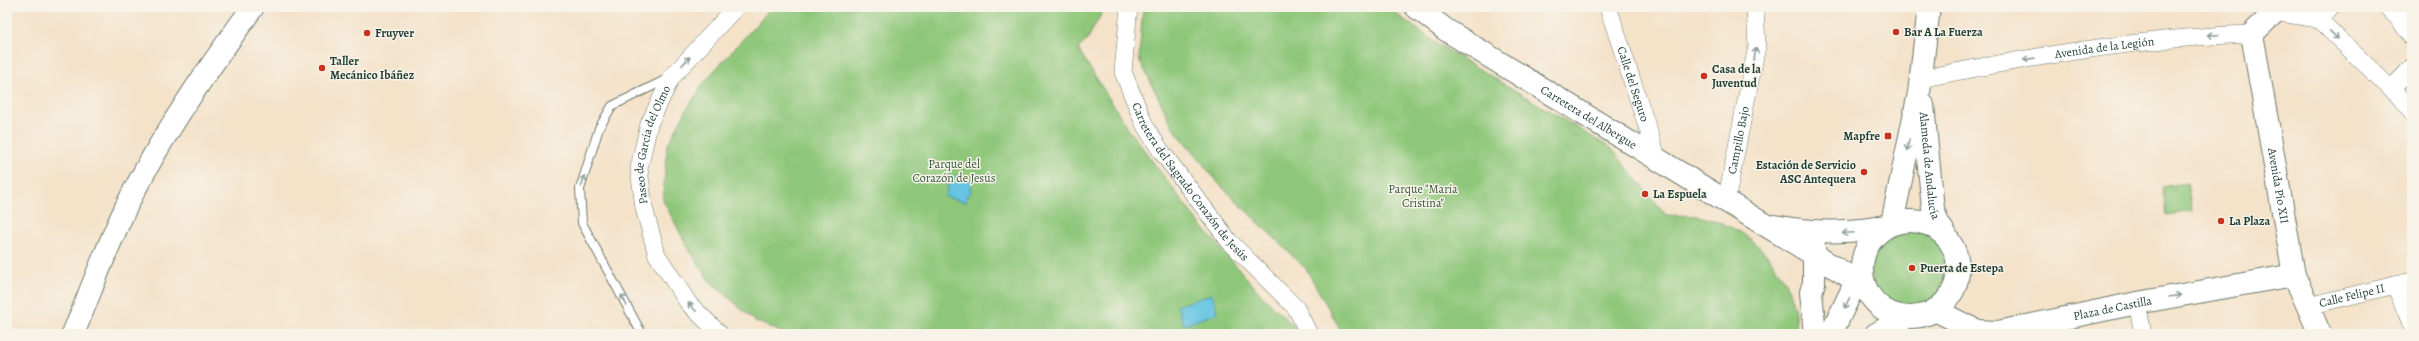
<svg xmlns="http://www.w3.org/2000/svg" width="2419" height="341" font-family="Alegreya,serif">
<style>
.green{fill:#8fc77a;stroke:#578257}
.water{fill:#65c5e3;stroke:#42818c}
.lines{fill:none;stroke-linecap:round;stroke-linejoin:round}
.lane-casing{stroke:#6a7768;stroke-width:10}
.street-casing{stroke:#6a7768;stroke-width:18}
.secondary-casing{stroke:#6a7768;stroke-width:24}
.lane{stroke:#fff;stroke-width:8}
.street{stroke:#fff;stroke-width:17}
.secondary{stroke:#fff;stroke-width:22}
.oneway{stroke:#8f9e9a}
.poi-dot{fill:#c8321e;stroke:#f7f3e8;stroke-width:1.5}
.labels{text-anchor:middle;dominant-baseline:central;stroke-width:3;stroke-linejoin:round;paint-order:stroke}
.poi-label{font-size:12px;font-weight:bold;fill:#1f3d34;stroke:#f7f3e8;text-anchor:start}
.street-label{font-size:12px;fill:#1f3d34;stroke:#f7f3e8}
.park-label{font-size:12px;fill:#355942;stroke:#f7f3e8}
</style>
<rect width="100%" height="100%" fill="#f7f3e8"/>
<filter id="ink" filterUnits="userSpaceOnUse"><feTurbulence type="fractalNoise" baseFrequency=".025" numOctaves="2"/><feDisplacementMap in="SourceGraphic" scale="8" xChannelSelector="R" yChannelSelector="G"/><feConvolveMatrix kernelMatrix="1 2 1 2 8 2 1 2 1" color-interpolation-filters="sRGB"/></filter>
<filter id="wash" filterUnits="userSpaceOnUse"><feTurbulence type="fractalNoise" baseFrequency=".012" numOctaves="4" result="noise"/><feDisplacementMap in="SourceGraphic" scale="16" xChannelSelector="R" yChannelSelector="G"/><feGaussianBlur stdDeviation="0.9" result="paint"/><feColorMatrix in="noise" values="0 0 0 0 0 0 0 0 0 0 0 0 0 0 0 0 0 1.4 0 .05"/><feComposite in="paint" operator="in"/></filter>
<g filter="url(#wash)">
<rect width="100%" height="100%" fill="#f4e2c9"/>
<path class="green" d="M772,7H1105L1087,40L1078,49L1129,130L1198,222L1264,298L1294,326L1297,334H786L755,321L709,280L687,246L663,200L667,146L687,109L706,80Z
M1143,7H1387L1439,45L1611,148L1666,215C1679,216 1694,214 1706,218C1716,221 1730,226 1740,232C1772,251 1799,295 1796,334H1343L1306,269L1220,185L1174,129L1139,59Z
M2187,183L2192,211L2167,215L2162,187Z
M1870 269a40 40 0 1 1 80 0a40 40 0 1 1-80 0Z"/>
<path class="water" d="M951,176L957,179L961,176L966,180L972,181L970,187L971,192L967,195L966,202L945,197Z
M1212,294L1218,313L1184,325L1177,306Z"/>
</g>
<g filter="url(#ink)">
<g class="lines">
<g class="lane-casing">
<path id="lane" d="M642,334L582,223L580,189L599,128L612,106L669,78
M2071,334H2072"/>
</g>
<g class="street-casing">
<g id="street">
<path id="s1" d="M1129,7L1123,72L1145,126L1161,151L1229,241L1296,308L1309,334"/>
<path id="s2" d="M1608,7L1658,160"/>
<path d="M2387,7L2399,19L2412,10"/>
<path d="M2274,12L2318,19L2410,107L2412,113"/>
<path d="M2318,19L2331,7"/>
<path d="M2399,19L2412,38"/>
<path id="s3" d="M1920,79C2029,57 2141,38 2252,34"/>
<path d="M2391,89L2412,67"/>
<path id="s4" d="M1726,202L1757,46L1755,7"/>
<path d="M2395,285L2412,326"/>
<path d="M2137,303L2143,334"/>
<path id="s5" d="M2308,306L2412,281"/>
<path id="s6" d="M720,334L689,304L657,255L644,208L639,168L649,124L671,78L736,7"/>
</g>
</g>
<g class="secondary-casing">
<g id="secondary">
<path id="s7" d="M1416,7L1446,30L1865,286"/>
<path id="s8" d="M2280,7L2252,34L2294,275L2320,334"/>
<path id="s9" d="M1923,105L1933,209L1938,223L1947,237"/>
<circle cx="1910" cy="269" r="48"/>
<path d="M1892,223L1919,93L1929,7"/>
<path d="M1774,226C1813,233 1848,234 1886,226"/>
<path d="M1814,244V283L1811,292L1815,334"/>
<path id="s10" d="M1935,310L1977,331L1998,332L2137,303L2294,275"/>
<path d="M73,334C93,286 110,237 134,191C168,126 210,66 253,7"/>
<path d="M1831,334L1861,271"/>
<path d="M1876,334L1907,317"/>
</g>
</g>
<use href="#lane" class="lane"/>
<use href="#street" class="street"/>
<use href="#secondary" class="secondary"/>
</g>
<defs><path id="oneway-shaft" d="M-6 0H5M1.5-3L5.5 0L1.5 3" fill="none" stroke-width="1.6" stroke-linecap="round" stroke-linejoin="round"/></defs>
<g class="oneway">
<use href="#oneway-shaft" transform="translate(2213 35) rotate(178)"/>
<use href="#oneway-shaft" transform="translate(2334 35) rotate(44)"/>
<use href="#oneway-shaft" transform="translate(1755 54) rotate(-79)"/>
<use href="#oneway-shaft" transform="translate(2029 59) rotate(172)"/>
<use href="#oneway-shaft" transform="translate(686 61) rotate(-47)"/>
<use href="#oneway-shaft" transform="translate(1908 145) rotate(102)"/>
<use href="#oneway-shaft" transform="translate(583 181) rotate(-73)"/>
<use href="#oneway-shaft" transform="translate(1848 233) rotate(177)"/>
<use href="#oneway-shaft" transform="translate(2175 296) rotate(-10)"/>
<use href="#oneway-shaft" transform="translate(624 300) rotate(-118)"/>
<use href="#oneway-shaft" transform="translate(1847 303) rotate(116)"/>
<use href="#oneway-shaft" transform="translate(692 307) rotate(-134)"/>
</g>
</g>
<g class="poi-dot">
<circle cx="1896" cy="32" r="4"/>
<circle cx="367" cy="33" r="4"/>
<circle cx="322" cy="68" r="4"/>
<circle cx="1704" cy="76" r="4"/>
<rect x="1884" y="132" width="8" height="8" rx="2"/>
<circle cx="1864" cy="172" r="4"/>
<circle cx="1645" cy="194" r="4"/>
<circle cx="2221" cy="221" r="4"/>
<circle cx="1912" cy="268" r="4"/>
</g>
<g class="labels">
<g class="poi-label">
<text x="1904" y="32">Bar A La Fuerza</text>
<text x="375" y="33">Fruyver</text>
<text x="330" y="61">Taller<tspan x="330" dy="14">Mecánico Ibáñez</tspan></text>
<text x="1712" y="69">Casa de la<tspan x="1712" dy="14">Juventud</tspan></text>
<text x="1880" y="136" text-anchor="end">Mapfre</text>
<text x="1856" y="165" text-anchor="end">Estación de Servicio<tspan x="1856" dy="14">ASC Antequera</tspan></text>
<text x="1653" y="194">La Espuela</text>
<text x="2229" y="221">La Plaza</text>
<text x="1920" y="268">Puerta de Estepa</text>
</g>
<g class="street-label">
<text stroke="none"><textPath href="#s3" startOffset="187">Avenida de la Legión</textPath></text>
<text stroke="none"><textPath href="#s2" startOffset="81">Calle del Seguro</textPath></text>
<text stroke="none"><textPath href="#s7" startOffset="205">Carretera del Albergue</textPath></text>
<text stroke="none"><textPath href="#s4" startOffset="63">Campillo Bajo</textPath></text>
<text stroke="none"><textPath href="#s6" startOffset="216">Paseo de García del Olmo</textPath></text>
<text stroke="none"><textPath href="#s9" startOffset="61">Alameda de Andalucía</textPath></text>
<text stroke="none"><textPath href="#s1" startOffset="195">Carretera del Sagrado Corazón de Jesús</textPath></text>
<text stroke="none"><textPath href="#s8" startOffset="193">Avenida Pío XII</textPath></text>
<text stroke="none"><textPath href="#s5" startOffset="45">Calle Felipe II</textPath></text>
<text stroke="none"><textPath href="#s10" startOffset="185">Plaza de Castilla</textPath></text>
</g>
<g class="park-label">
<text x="954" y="164">Parque del<tspan x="954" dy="14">Corazón de Jesús</tspan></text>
<text x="1423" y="189">Parque "María<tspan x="1423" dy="14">Cristina"</tspan></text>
</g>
</g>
<rect width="2419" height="341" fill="none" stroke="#f7f3e8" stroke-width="24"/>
</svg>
